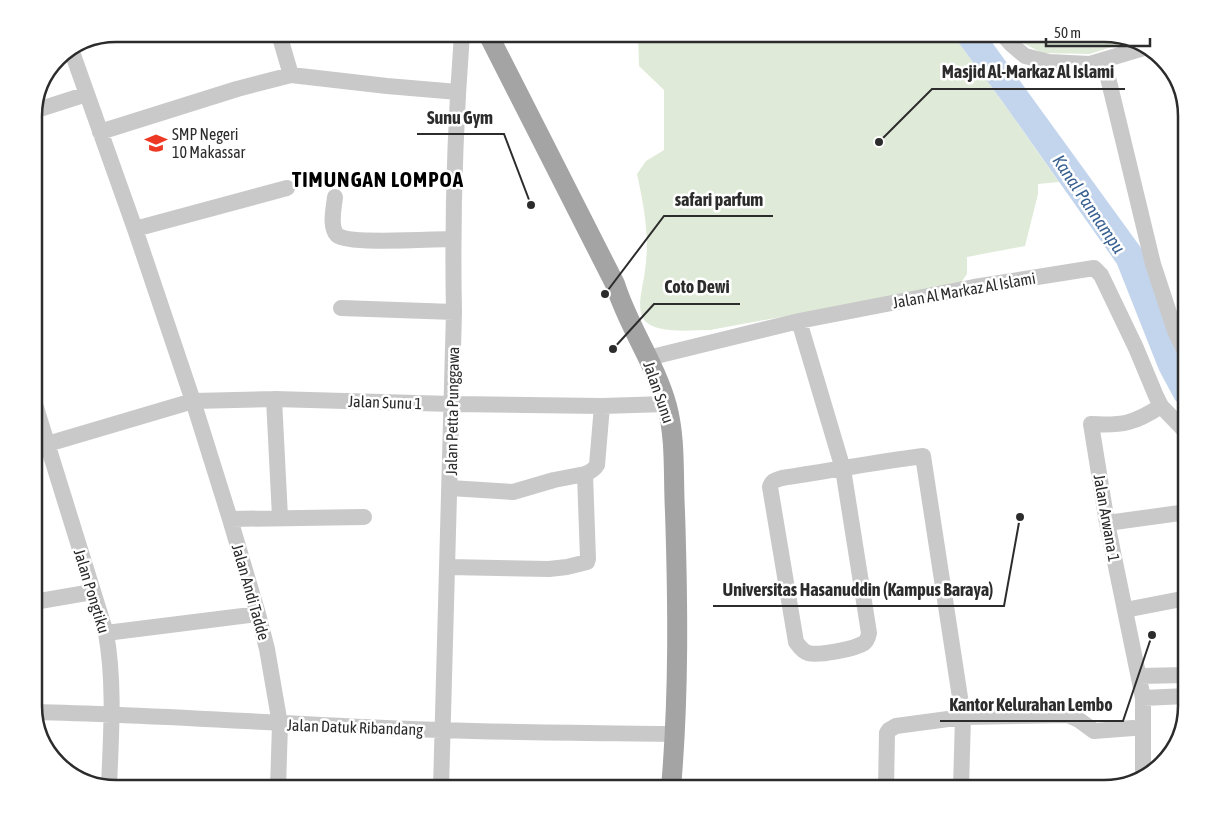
<svg xmlns="http://www.w3.org/2000/svg" width="1221" height="822" font-family="'Asap Condensed',sans-serif">
<style>
.green{fill:#dfebd8}
.water{fill:#c3d5ec}
.lines{fill:none;stroke-linecap:round;stroke-linejoin:round}
.minor{stroke:#c9c9c9;stroke-width:16}
.major{stroke:#a4a4a4;stroke-width:20}
.labels{text-anchor:middle;dominant-baseline:central;stroke-width:5;stroke-linejoin:round;paint-order:stroke}
.poi-label{font-size:16px;fill:#2c2c2c;stroke:#fff;text-anchor:start}
.street-label{font-size:16px;fill:#2c2c2c;stroke:#fff}
.water-label{font-size:18px;font-style:italic;fill:#375f91;stroke:#fff}
.district-label{font-size:21px;font-weight:bold;letter-spacing:1px;fill:#000;stroke:#fff}
.rim{fill:none;stroke:#2c2c2c;stroke-width:2.5}
.leader{fill:none;stroke:#2c2c2c;stroke-width:2}
.callout-dot{fill:#2c2c2c;stroke:#fff;stroke-width:2}
.callout-label{font-size:18px;text-anchor:middle;font-weight:bold;fill:#2c2c2c;stroke:#fff;stroke-width:5;stroke-linejoin:round;paint-order:stroke}
</style>
<rect width="100%" height="100%" fill="#fff"/>
<path class="green" d="M638,34H952L1002,101L1059,182L1038,184V194L1025,246L967,257V274L960,284L710,330C692,330 660,334 646,322C634,311 644,284 645,270C650,237 644,207 637,174L646,161L664,150V90L639,66Z
M1015,34H1105L1129,41L1090,54L1042,53L1021,42Z"/>
<path class="water" d="M952,34H986L1144,252L1187,359V411L1175,400L1159,370L1117,264L1002,101Z"/>
<g class="lines">
<path class="minor" d="M279,34L291,75L387,86L458,92
M1002,34L1011,44L1025,56L1049,62L1090,64L1147,47
M72,52L135,229L193,401L230,519L258,614L267,649L280,724L278,788
M1104,61L1153,264L1175,331L1187,356
M34,111L87,94
M100,132L237,89L291,75
M335,197C334,208 329,226 337,235C348,245 433,239 452,239
M135,229L287,188
M341,308L454,312
M799,321L843,469L869,633C868,638 867,641 864,643C855,649 818,656 808,653C802,651 800,647 796,642L770,487C772,480 776,480 782,478C829,471 876,462 923,456L963,717L961,788
M648,358L799,321L974,287L1094,268L1101,275L1136,348L1156,396L1161,406L1187,433
M274,399L280,517
M34,401L106,633C115,684 111,735 109,786
M34,448L193,401L274,399L452,404L602,406L666,404
M450,488L513,492L554,480L585,474C590,472 594,470 597,465L602,406
M230,519L364,517
M1107,523L1187,512
M448,567L549,569L567,567L587,562L588,559L585,474
M34,602L92,592
M1125,610L1187,598
M106,633L258,614
M1139,676L1187,675
M1143,698L1187,696
M34,712C170,715 306,726 442,730C520,733 598,733 676,734
M1143,778V698L1107,523L1091,424C1123,426 1135,423 1161,406
M441,788L454,312C452,219 455,127 462,34
M886,788L887,733L889,730L896,726L963,717L1068,715L1079,720L1094,731L1133,728"/>
<path class="major" d="M488,34L615,284C628,326 655,363 667,406C676,440 673,476 675,512C678,604 679,696 671,788"/>
</g>
<defs>
<g id="school-bare" transform="scale(1.725)"><path d="M0-5L7-2L0 1L-7-2ZM-4 1L0 2.5L4 1V4Q0 6-4 4Z" fill="#ed3824" stroke="#fff" stroke-width="2.5" paint-order="stroke"/></g>
</defs>
<g fill-rule="evenodd">
<use href="#school-bare" x="156" y="143"/>
</g>
<g class="labels">
<g class="poi-label">
<text x="172" y="134">SMP Negeri<tspan x="172" dy="18">10 Makassar</tspan></text>
</g>
<g class="street-label">
<text transform="translate(964 290) rotate(-10)">Jalan Al Markaz Al Islami</text>
<text transform="translate(659 392) rotate(71)">Jalan Sunu</text>
<text transform="translate(385 402) rotate(2)">Jalan Sunu 1</text>
<text transform="translate(452 411) rotate(-89)">Jalan Petta Punggawa</text>
<text transform="translate(1107 518) rotate(80)">Jalan Arwana 1</text>
<text transform="translate(92 591) rotate(73)">Jalan Pongtiku</text>
<text transform="translate(251 592) rotate(74)">Jalan Andi Tadde</text>
<text transform="translate(355 727) rotate(2)">Jalan Datuk Ribandang</text>
</g>
<g class="water-label">
<text transform="translate(1089 204) rotate(56)">Kanal Pannampu</text>
</g>
<g class="district-label">
<text x="378" y="179">TIMUNGAN LOMPOA</text>
</g>
</g>
<path d="M0 0H1221V822H0ZM116 42H1104A74 74 0 0 1 1178 116V706A74 74 0 0 1 1104 780H116A74 74 0 0 1 42 706V116A74 74 0 0 1 116 42Z" fill="#fff" fill-rule="evenodd"/>
<path class="rim" d="M116 42H1104A74 74 0 0 1 1178 116V706A74 74 0 0 1 1104 780H116A74 74 0 0 1 42 706V116A74 74 0 0 1 116 42Z"/>
<path class="leader" d="M879 142L932 89H1125M531 205L504 134H417M605 294L664 216H773M613 349L654 304H740M1020 517L1004 606H713M1152 635L1123 721H940"/>
<g class="callout-dot">
<circle cx="879" cy="142" r="5"/>
<circle cx="531" cy="205" r="5"/>
<circle cx="605" cy="294" r="5"/>
<circle cx="613" cy="349" r="5"/>
<circle cx="1020" cy="517" r="5"/>
<circle cx="1152" cy="635" r="5"/>
</g>
<g class="callout-label">
<text x="1028" y="78">Masjid Al-Markaz Al Islami</text>
<text x="460" y="124">Sunu Gym</text>
<text x="719" y="206">safari parfum</text>
<text x="697" y="293">Coto Dewi</text>
<text x="858" y="596">Universitas Hasanuddin (Kampus Baraya)</text>
<text x="1031" y="711">Kantor Kelurahan Lembo</text>
</g>
<path d="M1046 38v8h104v-8" fill="none" stroke="#2c2c2c" stroke-width="2.5"/>
<text x="1054" y="38" font-size="15" fill="#2c2c2c" stroke="#ffffff" stroke-width="4" paint-order="stroke">50 m</text>
</svg>
